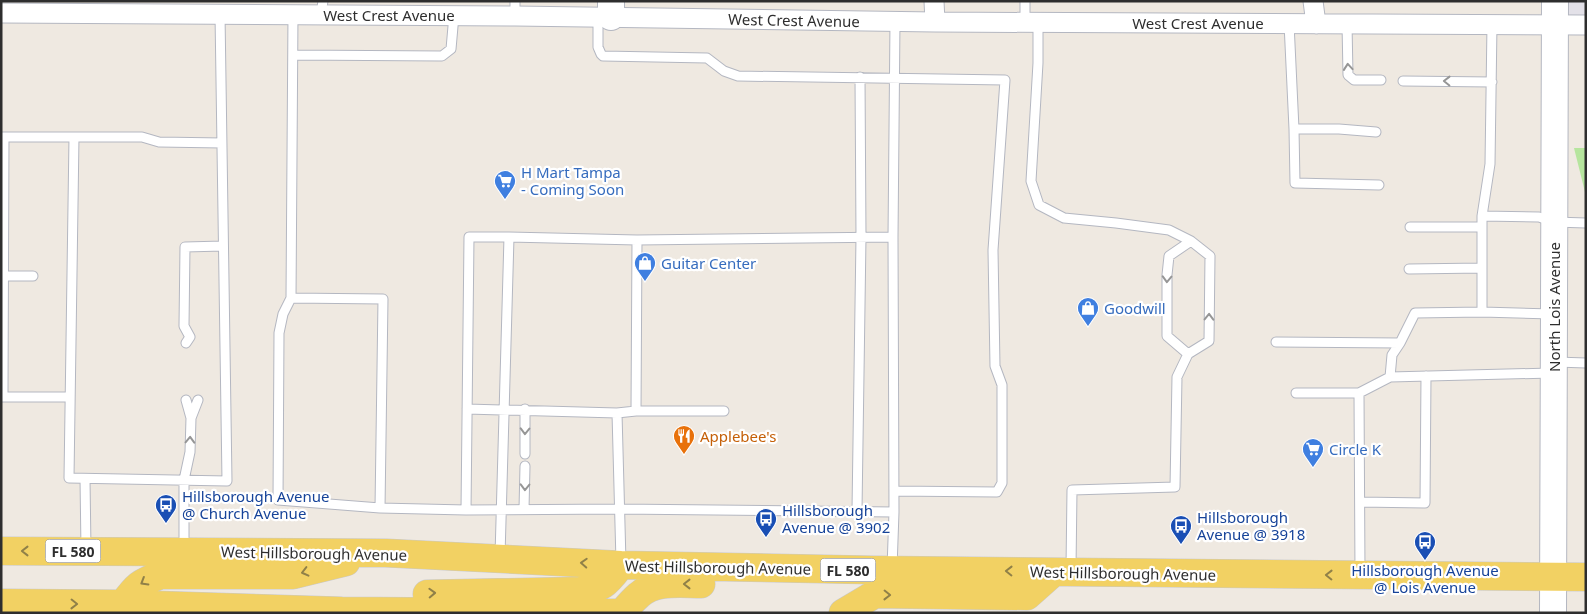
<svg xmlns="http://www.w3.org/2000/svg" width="1587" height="614" font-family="'Noto Sans',sans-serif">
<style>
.industrial{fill:#e3e1e8}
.green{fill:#b6e59e}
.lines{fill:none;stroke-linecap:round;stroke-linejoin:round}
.lane-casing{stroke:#b4b7c1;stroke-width:11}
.street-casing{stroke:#b4b7c1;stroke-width:21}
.secondary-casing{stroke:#b4b7c1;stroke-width:28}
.primary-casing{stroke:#c9c9c9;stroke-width:29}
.lane{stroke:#fff;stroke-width:9}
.street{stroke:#fff;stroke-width:19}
.secondary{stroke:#fff;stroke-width:26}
.primary{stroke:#f2d163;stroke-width:28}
.oneway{stroke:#969696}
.oneway2{stroke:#908048}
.labels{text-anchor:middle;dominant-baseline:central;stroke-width:4.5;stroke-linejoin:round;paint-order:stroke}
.shield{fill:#fff;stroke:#6d6d6d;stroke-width:1}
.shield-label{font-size:14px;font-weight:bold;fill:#2e2e2e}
.street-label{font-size:15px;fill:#2e2e2e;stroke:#fff}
.shop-label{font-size:15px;fill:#366cbe;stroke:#fff;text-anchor:start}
.food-label{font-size:15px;fill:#c56008;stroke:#fff;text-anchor:start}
.transit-label{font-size:15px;fill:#164399;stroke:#fff;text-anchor:start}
</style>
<rect width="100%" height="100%" fill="#efe9e1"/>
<path class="industrial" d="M1563,1H1586V16H1563Z"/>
<path class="green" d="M1574,148H1586V196Z"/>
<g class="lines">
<g class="lane-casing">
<path id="lane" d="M1025,1V23
M293,14L291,298L383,299L380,508L466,510L469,237H509L500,556
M321,14L323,1
M515,16V1
M598,17V47L601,54L603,56L707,58L724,71L738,76L1005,80L993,250L995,366L1002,385V483L997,492L894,491
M1038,23V63L1031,181L1039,205L1064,218L1116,223L1169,230L1191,241L1210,256L1209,341L1188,354L1177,377L1175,487L1072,490L1071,569
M1289,23L1294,129L1295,183L1379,185
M1347,24L1348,75L1354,80H1381
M293,55L442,56L451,49L454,15
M1403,81L1492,82
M1294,129H1339L1376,132
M1,137H142L159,142L222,143
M74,137L69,478L227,481L220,14
M1482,216L1490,164L1492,24
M1410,227H1482
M509,237L637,240
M893,237L895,21
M1409,269L1482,268
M4,276H33
M291,298L283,314L279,333L278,500L380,508
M1552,314L1482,312V216L1539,217L1554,222L1586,223
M1276,342L1400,343L1415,313L1482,312
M186,343L190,337L184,326L185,247L223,246
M1188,354L1167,336V275L1169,256L1191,241
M1556,362L1586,363
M1390,377L1392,355L1400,343
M1296,393H1359L1390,377L1551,373
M1359,393L1360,573
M1,397H70
M3,397L4,137
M467,409L617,413
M636,411H724
M191,418L198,400
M525,454V409
M85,479L86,549
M1360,502L1425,503L1426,376
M524,509L525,466
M466,510L619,509L894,512
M857,511L861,237L860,77
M184,549V480L190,452L191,418L186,400
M621,562L617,413L636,411L637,240L893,237L894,512L892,568"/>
</g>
<g class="street-casing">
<path id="street" d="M934,1L935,22
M1313,1L1316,24
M1,13L515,16L935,22L1586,25"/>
</g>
<g class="secondary-casing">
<path id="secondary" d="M611,17V1
M1553,613L1555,1"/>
</g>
<g class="primary-casing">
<path id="primary" d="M1,551L386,553L621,565L873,570L1586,577
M427,594L580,591C604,588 606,584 621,565
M1,603L123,604L342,611L625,613
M123,604C136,586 140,582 161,575H293L346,562
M622,613C627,607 633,600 639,595C655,580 681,584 701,584
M843,613L875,594L1027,596L1054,572"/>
</g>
<use href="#lane" class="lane"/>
<use href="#street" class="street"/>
<use href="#secondary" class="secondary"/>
<use href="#primary" class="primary"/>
</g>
<defs><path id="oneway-chevron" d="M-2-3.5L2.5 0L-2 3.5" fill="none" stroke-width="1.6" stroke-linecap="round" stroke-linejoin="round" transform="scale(1.25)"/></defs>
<g class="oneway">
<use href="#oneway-chevron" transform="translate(1348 67) rotate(-95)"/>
<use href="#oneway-chevron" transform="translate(1447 81) rotate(-179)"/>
<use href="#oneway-chevron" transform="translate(1167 279) rotate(92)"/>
<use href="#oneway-chevron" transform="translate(1209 317) rotate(-89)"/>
<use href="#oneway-chevron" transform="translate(525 431) rotate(91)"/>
<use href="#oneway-chevron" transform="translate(190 440) rotate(-88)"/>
<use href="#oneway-chevron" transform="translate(525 487) rotate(91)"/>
</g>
<g class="oneway2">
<use href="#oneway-chevron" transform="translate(25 551) rotate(-180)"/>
<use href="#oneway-chevron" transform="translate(584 563) rotate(-177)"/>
<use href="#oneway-chevron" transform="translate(1009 571) rotate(-179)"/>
<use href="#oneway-chevron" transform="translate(305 572) rotate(166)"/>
<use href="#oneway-chevron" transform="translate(1329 575) rotate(-179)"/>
<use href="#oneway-chevron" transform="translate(144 582) rotate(149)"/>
<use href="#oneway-chevron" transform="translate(687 584) rotate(-180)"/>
<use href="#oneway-chevron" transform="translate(432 593) rotate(-2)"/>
<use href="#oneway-chevron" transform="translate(887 595) rotate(1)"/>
<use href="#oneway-chevron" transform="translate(74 604) rotate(1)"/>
</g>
<defs>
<g id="supermarket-pin" transform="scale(1.125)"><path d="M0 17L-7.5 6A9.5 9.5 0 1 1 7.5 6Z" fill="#3f7fe0" stroke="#fff"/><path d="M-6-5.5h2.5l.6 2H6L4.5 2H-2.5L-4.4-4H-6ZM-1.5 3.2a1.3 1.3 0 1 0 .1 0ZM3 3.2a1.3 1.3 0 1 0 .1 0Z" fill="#fff"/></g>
<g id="shop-pin" transform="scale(1.125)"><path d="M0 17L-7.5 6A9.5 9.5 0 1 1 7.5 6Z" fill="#3f7fe0" stroke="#fff"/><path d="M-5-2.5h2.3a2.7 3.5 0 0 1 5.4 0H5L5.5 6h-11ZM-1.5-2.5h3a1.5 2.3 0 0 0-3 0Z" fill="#fff"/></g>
<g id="restaurant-pin" transform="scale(1.125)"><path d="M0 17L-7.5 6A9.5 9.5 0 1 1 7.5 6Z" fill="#e8710a" stroke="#fff"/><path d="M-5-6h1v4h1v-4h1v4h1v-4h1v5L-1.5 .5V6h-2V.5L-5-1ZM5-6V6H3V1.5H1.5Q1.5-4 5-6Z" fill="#fff"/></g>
<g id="bus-pin" transform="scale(1.125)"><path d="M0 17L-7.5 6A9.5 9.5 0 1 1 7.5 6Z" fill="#1a4fb4" stroke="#fff"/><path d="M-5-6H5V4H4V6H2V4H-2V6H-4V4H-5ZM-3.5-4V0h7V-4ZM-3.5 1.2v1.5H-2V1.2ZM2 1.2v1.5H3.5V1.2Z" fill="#fff"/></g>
</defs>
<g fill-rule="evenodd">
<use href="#supermarket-pin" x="505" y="181"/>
<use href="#shop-pin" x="645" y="263"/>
<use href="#shop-pin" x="1088" y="308"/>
<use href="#restaurant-pin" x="684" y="436"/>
<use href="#supermarket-pin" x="1313" y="449"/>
<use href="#bus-pin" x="166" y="505"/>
<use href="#bus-pin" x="766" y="519"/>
<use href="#bus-pin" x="1181" y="526"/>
<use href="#bus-pin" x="1425" y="542"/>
</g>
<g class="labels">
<g class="shield">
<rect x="45.5" y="539.5" width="55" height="23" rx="4"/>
<rect x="820.5" y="558.5" width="55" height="23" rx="4"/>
</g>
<g class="shield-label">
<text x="73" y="551">FL 580</text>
<text x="848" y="570">FL 580</text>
</g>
<g class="street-label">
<text x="389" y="15">West Crest Avenue</text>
<text transform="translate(794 20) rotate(1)">West Crest Avenue</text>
<text x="1198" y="23">West Crest Avenue</text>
<text transform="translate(1554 307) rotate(-90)">North Lois Avenue</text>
<text transform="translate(314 553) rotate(1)">West Hillsborough Avenue</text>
<text transform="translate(718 567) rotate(1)">West Hillsborough Avenue</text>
<text transform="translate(1123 573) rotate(1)">West Hillsborough Avenue</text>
</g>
<g class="shop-label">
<text x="521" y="172">H Mart Tampa<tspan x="521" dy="17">- Coming Soon</tspan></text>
<text x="661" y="263">Guitar Center</text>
<text x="1104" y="308">Goodwill</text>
<text x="1329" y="449">Circle K</text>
</g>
<g class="food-label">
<text x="700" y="436">Applebee's</text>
</g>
<g class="transit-label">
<text x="182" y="496">Hillsborough Avenue<tspan x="182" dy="17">@ Church Avenue</tspan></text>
<text x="782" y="510">Hillsborough<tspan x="782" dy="17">Avenue @ 3902</tspan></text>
<text x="1197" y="517">Hillsborough<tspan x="1197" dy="17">Avenue @ 3918</tspan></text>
<text x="1425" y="570" text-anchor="middle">Hillsborough Avenue<tspan x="1425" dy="17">@ Lois Avenue</tspan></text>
</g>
</g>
<rect width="1587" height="614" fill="none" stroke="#2e2e2e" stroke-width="5"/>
</svg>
